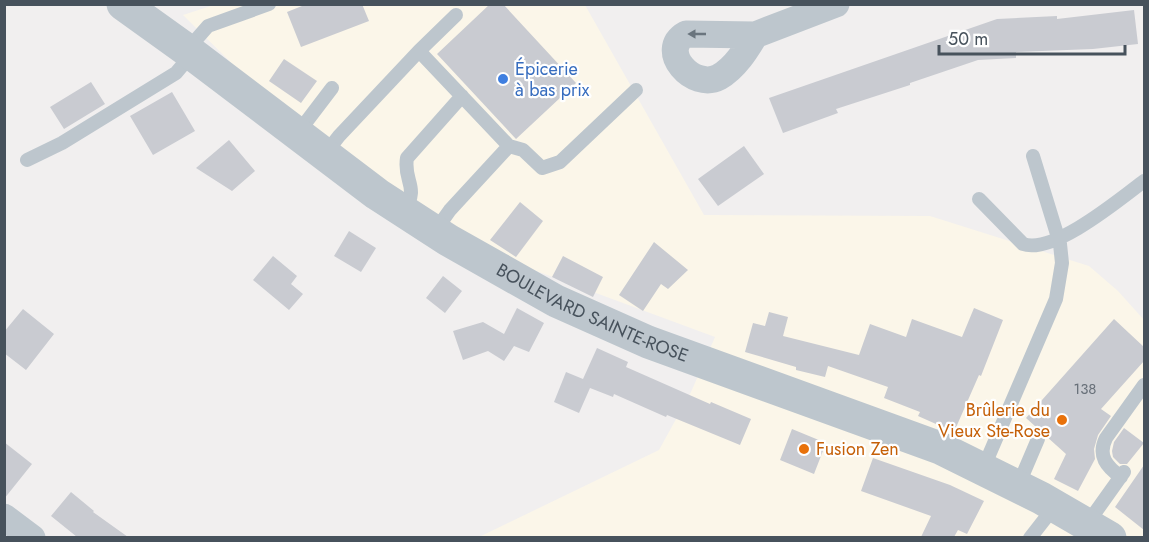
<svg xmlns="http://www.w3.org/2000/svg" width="1149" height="542" font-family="Jost,sans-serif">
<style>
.commercial{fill:#fbf6e9}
.building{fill:#c9cbd1}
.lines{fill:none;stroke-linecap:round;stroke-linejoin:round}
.service{stroke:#bdc6cd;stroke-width:14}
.minor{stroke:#bdc6cd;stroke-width:27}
.tertiary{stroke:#bdc6cd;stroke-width:33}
.oneway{fill:#6a757e}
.shop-dot{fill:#3f7fe0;stroke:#fff;stroke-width:2}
.food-dot{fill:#e8710a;stroke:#fff;stroke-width:2}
.labels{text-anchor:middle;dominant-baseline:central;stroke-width:4.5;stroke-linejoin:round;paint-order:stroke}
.number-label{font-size:15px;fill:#687079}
.shop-label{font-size:18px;fill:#366cbe;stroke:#fff;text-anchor:start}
.street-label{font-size:18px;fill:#47525c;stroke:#fff}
.food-label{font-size:18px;fill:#c56008;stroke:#fff;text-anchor:end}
</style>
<rect width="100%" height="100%" fill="#f1efef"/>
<path class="commercial" d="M217,4L585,5L704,215L930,216L1089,266L1118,291L1144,320V537H479L659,450L691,392L715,337L496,256L288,119L183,15Z"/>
<path class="building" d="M307,4H362L369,21L301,47L287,12Z
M490,4H503L576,83L516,139L437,54Z
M1134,10L1138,44L1093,49L1016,52V58L978,60L910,83V85L836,109L838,113L783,133L769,98L997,19L1057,16V19Z
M284,59L317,81L301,103L269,81Z
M91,82L105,104L64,129L50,107Z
M172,92L195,131L153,155L130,116Z
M229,140L255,171L232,191L196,168Z
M744,146L764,174L718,206L698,179Z
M520,202L543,221L516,257L490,240Z
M349,231L376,248L361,272L334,256Z
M654,242L688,270L668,289L661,284L643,311L619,295Z
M273,256L297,276L291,284L303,294L289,310L253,280Z
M563,256L603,277L593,297L552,277Z
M443,276L462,291L445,313L426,298Z
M517,308L544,323L529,352L514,346L504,361L488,351L463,360L453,331L483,322L504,334Z
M974,308L1003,320L981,376L979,375L954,432L918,416L920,412L884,398L888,387L828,366L825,377L796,370V367L745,352L753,323L765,326L769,312L788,317L783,336L859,355L870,324L906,337L912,319L962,337Z
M23,309L54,334L26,370L4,353V332Z
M1114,319L1144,347V361L1101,409L1111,416L1098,435L1094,449L1095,459L1078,491L1054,479L1066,454L1026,418Z
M597,348L628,362L626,367L710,404L711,402L751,419L740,445L667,415L666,417L614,394L613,397L590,388L579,413L554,402L566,372L583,379Z
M1124,428L1144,443L1127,464H1120L1113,457L1112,451L1114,442Z
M792,429L826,443L814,474L780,460Z
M4,442L32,464L4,499Z
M873,458L950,485L984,501L967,534L958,530L954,537H921L931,516L861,491Z
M1144,465V530L1115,507Z
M71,492L94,511L93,512L128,537H77L51,516Z"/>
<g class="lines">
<path class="service" d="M187,50L208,26L269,4
M419,51L456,15
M297,134L332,88
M325,154L339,136L419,51L509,146L523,150L542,168L560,162L636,90
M27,160L62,143L176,73L192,54
M979,199L1023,244C1053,255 1120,199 1144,181
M404,211C420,186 403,182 407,158L462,96
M435,231L450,210L509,146
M983,469L1056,299L1062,263L1060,244L1033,156
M1121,477C1107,467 1097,456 1106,438L1144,385
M1018,486L1038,439
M1087,524L1124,472
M1030,538L1055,506"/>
<path class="minor" d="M755,35C746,50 735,68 719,77C693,91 657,50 686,34L755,35L836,4
M4,517L32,538"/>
<path class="tertiary" id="s1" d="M123,4L187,50L377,194L448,240L556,301L648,342L940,448L1041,498L1110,538"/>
</g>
<defs><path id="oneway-solid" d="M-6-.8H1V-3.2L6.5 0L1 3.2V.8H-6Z" transform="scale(1.5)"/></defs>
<use class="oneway" href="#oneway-solid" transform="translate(697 34) rotate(180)"/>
<circle class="shop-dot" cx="503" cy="79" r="6"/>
<g class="food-dot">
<circle cx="1062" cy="420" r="6"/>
<circle cx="804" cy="449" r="6"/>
</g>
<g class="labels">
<g class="number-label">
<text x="1085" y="389">138</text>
</g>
<g class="shop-label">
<text x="515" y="69">Épicerie<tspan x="515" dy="21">à bas prix</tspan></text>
</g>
<g class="street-label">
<text stroke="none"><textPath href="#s1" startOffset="564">BOULEVARD SAINTE-ROSE</textPath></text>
</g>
<g class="food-label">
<text x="1050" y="410">Brûlerie du<tspan x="1050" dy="21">Vieux Ste-Rose</tspan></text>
<text x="816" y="449" text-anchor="start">Fusion Zen</text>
</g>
</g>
<rect width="1149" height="542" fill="none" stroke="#47525c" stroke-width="12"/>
<path d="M939 45v9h186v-9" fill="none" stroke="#47525c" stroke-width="3"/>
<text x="948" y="45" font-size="18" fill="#47525c" stroke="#ffffff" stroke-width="4.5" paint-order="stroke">50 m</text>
</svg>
